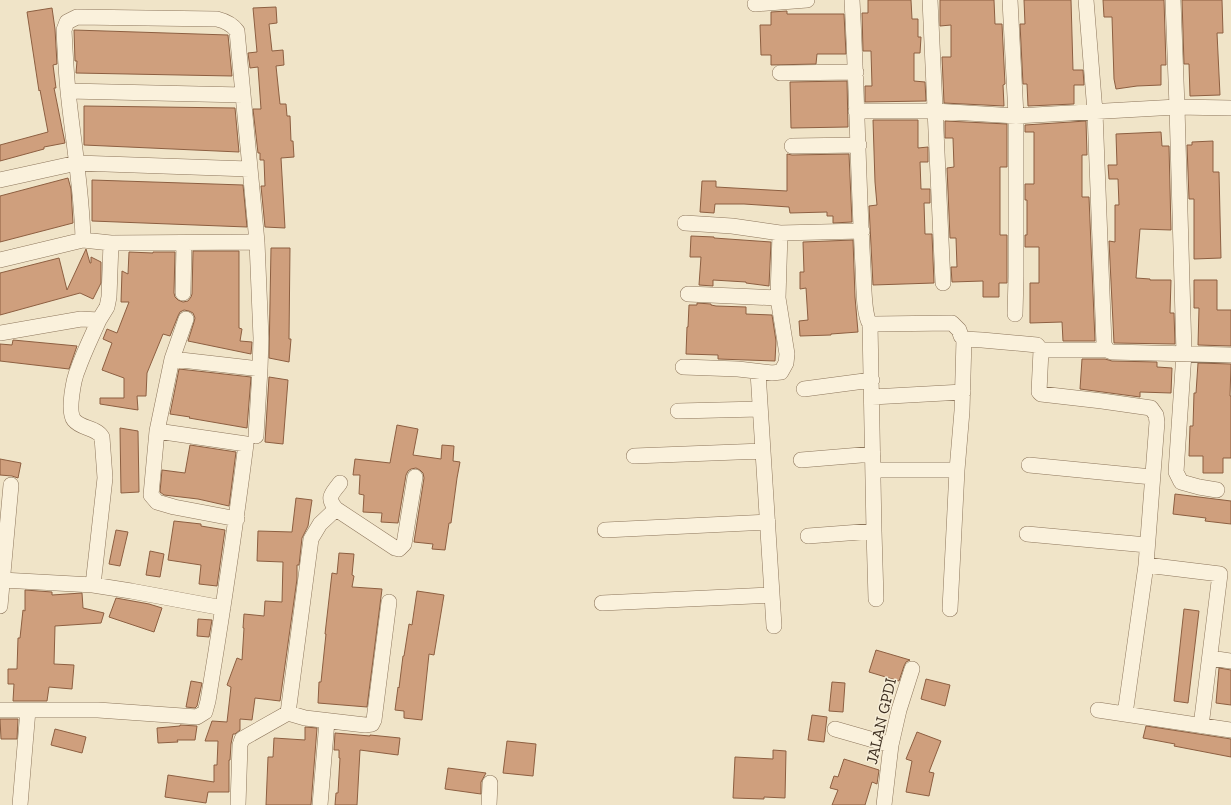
<svg xmlns="http://www.w3.org/2000/svg" width="1231" height="805" font-family="'Zilla Slab',serif">
<style>
.building{fill:#cf9f7d;stroke:#8d5f41}
.lines{fill:none;stroke-linecap:round;stroke-linejoin:round}
.minor-casing{stroke:#8d765c;stroke-width:16}
.minor{stroke:#faf1dc;stroke-width:15}
.labels{text-anchor:middle;dominant-baseline:central;stroke-width:3;stroke-linejoin:round;paint-order:stroke}
.street-label{font-size:16px;fill:#3d2e20;stroke:#f7eed8}
</style>
<rect width="100%" height="100%" fill="#f0e4c8"/>
<path class="building" d="M868,0H911L912,19H918V37H921L920,53H914V81L925,82L926,101L865,102V86H872L871,51H863L862,13H868Z
M940,0H994L995,24H1002L1005,84L1003,85L1004,106L944,103L942,57H951V25L940,26Z
M1024,0H1071L1073,70H1083L1084,85H1074V104L1028,106L1027,84H1023L1020,24H1025Z
M1103,0H1164L1166,65H1161V85L1137,86L1116,89L1114,79L1112,17H1104Z
M1182,0H1222L1223,33H1217L1220,95L1190,96L1189,64H1184Z
M276,7L277,23L269,24L272,51L283,50L284,65L276,66L280,104H286L287,116H290L291,141H293L294,157L281,158L285,228L265,227L261,186H265L264,160H260V153H258L253,109H261L258,67L250,68L248,53L257,52L253,8Z
M52,8L55,29L57,64L53,65L56,88H54L65,143L44,147V149L0,161V145L48,132L40,90L39,91L27,12Z
M787,11V14H844L846,54H817L816,64L771,65V55H761L760,25H771V12Z
M74,30L228,35L232,76L76,73L77,61H75Z
M847,81L848,127L791,128L790,82Z
M84,106L235,108L239,152L84,145Z
M873,120H918V148L928,147V162H920L921,189H930V203H924L925,234H932L934,283L873,285L869,206L877,205L875,182Z
M945,121L1007,124V167H1000V235H1007V283H999V297H983V281L952,282L951,267H957L956,238H950L947,168L954,167L953,138H945Z
M1086,121L1087,155H1082V197H1089L1095,341H1063L1062,322L1030,323V283H1039V247H1025V235H1027V200H1025V184H1034V132H1025V125Z
M1161,132L1162,146H1169L1171,230L1140,229L1136,278L1150,279V280H1171L1170,313H1174L1175,344L1114,343L1109,241L1115,242V205H1119L1118,179H1109L1108,165H1117L1116,134Z
M1213,141V172H1219L1221,258L1194,259V199H1189L1187,145H1192V142Z
M787,154L792,155L849,154L852,222L833,223V216H827V212L790,213L789,207L744,204H715L714,213L700,212L702,181H716V187L787,191Z
M68,178L71,189L73,223L0,242V196Z
M92,180L243,185L247,227L92,221Z
M691,236L714,237V238L771,242L769,286L746,283V282L713,280V286L699,285L701,257H690Z
M853,240L855,297L858,332L831,334V335L800,336L799,321L808,320L806,288L800,289V272H804L803,242Z
M271,248H290L289,339H291L289,362L269,358Z
M86,249L90,263H91V257L101,262V283L93,299L80,293L0,315V273L59,258L67,290Z
M193,251H239V328L242,329L240,341L252,342L251,354L188,341L194,322L195,318L193,313L189,311L184,310L180,312L178,316L170,336L163,334L147,373L146,396H137L138,410L100,404V398H124V378L102,370L112,343L103,339L107,329L117,333L129,302H121L122,271L128,274L129,252L153,253V252H175L174,293L175,297L178,300L183,302L188,301L191,297L192,294Z
M1194,280H1217V310H1231V346L1198,345L1199,308H1194Z
M697,303L711,304V305L716,306L746,307V314L772,315L776,341L775,361L718,359V355L686,354L687,327H688L689,305H697Z
M13,340L77,346L69,369L0,361V344L12,345Z
M1082,359H1105L1112,361L1157,362V367L1172,368L1171,393L1140,392V397L1080,389Z
M1198,363L1231,364L1230,396H1231V458H1223V473H1203V456H1189L1190,426H1193L1194,393H1196Z
M179,369L251,377L247,428L189,418L190,417L170,414Z
M269,377L288,380L283,444L265,442Z
M397,425L418,429L413,455L441,459L442,445L454,446L453,461L460,462L457,478L451,523H449L445,550L432,549L433,544L414,542L424,478L423,473L420,470L416,468L411,469L408,471L406,475L398,523L381,522L382,513L363,512L364,495L359,494L360,475H353L355,459L390,463Z
M120,428L138,431L139,492L121,493Z
M190,445L236,452L229,506L198,499L164,495L160,492L162,470L185,473Z
M0,459L21,463L18,478L12,476L0,475Z
M1175,494L1231,501V524L1205,521L1206,518L1173,514Z
M296,498L312,500L308,526L302,538L299,565H297V579L280,701L255,698L252,720L240,719V730L235,734H233L231,744L230,760H229V792H208L206,803L165,797L168,775L214,782V765H217L218,741H205L212,721L227,722L231,687L227,685L237,658L242,660L244,628H243L244,614L264,616L265,601L282,602L283,562L257,561L258,531L292,532Z
M174,521L201,524V526L225,530L217,586L199,584L201,565L168,560Z
M116,530L128,532L120,566L109,564Z
M150,551L164,554L160,577L146,575Z
M339,553L354,554L352,575L354,576L352,587L382,589L367,707L318,703L319,682H321L326,634H325L332,573L337,574Z
M25,590L52,592V595L82,593L83,608L104,613L101,623L55,626L54,664L74,665L72,689L49,687L47,701H13L14,684H8V669H17L18,638H20L23,610L25,611Z
M417,591L444,595L434,655L429,654L422,720L404,718V711L395,710L398,687L399,688L403,656H404L409,624L412,625Z
M116,598L149,604L162,608L154,632L109,617Z
M1184,609L1199,611L1188,703L1174,701Z
M198,619L212,620L209,637L197,636Z
M876,650L910,660L906,662L904,666L899,681L869,672Z
M1219,668L1231,670V705L1216,703Z
M926,679L950,685L945,706L921,699Z
M191,681L202,683L197,706L195,708L186,707Z
M832,682L845,683L843,712L829,711Z
M812,715L827,717L824,742L808,740Z
M0,719H18L17,739H1Z
M180,725L197,726L195,740H177L178,742L158,743L157,728L180,726Z
M1146,726L1231,739V757L1174,746L1175,744L1143,738Z
M305,727L317,728L311,805H266L268,757H273L274,738L305,740Z
M55,729L86,737L82,753L51,745Z
M917,732L941,741L929,772L934,773L929,796L906,792L912,761L906,759Z
M335,733L370,736V735L400,738L398,755L360,750L357,805H335L336,793H338L340,758H339V750H334Z
M507,741L536,744L533,776L503,773Z
M773,750L786,751L785,798L764,797V799L733,798L735,757L773,759Z
M844,759L879,770L877,784L872,782L865,805H832L838,790L830,788L834,776L838,777Z
M448,768L486,773L481,782V794L445,789Z"/>
<g class="lines">
<g class="minor-casing">
<path id="minor" d="M852,0C857,89 858,178 863,267C864,280 863,314 870,324H875L952,323L959,330L961,336L964,339L982,340L1037,345L1041,350L1039,392L1041,394L1102,401L1151,408L1156,415L1157,422L1146,565
M930,0L943,283
M1010,0L1016,116V277L1015,314
M1086,0L1095,112L1104,344L1107,350L1112,352L1231,355
M1173,0L1177,107L1184,353L1176,472L1181,482L1199,487L1217,490
M755,4L807,0
M780,73L856,72
M68,91L243,95
M856,111H935L1016,116L1177,107L1231,108
M792,146L859,145
M0,180L77,163L249,169
M780,233L862,231
M257,242L111,243L83,240C82,190 73,141 68,91C66,71 65,50 64,30L67,22L77,17L217,19C225,21 232,24 237,31L257,242L261,338L260,369
M0,260L83,240
M183,293L184,243
M688,294L778,298
M870,324L874,531L876,599
M0,333L81,319L99,320L107,307L109,297L111,243
M1041,350H1107
M172,359L186,319
M683,367L738,369L772,373L781,372L786,363L787,354L778,298L780,233L732,226L685,223
M758,372L774,626
M804,389L872,380
M872,397L963,392
M678,411L760,409
M634,456L763,451
M801,460L873,454
M1029,465L1152,477
M873,470H957L962,411L964,339
M340,483C332,494 326,497 336,509L395,548L399,549L404,544L415,477
M237,519L174,507L157,502L151,495L157,431L172,359L260,369L256,436
M605,530L768,522
M1027,534L1147,545
M808,536L874,531
M2,580L93,585L131,591L223,608
M93,585L105,478L102,437C96,427 81,429 74,420C67,411 74,378 78,369C84,352 92,336 99,320
M602,603L772,595
M0,606L11,485
M950,609L957,470
M1210,658L1231,661
M0,710H98L197,717L205,712L208,701C222,616 235,530 246,444L157,431
M1098,710L1231,730
M288,713L311,539L320,524L336,509
M1125,714L1146,565L1220,574L1201,726
M835,729L891,745
M20,805L28,710
M238,805L240,745L242,739L288,713L305,718L365,725L372,724L374,720L389,602
M320,805L327,721
M489,805L490,783
M884,805L891,745L899,710L912,669"/>
</g>
<use href="#minor" class="minor"/>
</g>
<g class="labels">
<g class="street-label">
<text transform="translate(881 721) rotate(-77)">JALAN GPDI</text>
</g>
</g>
</svg>
